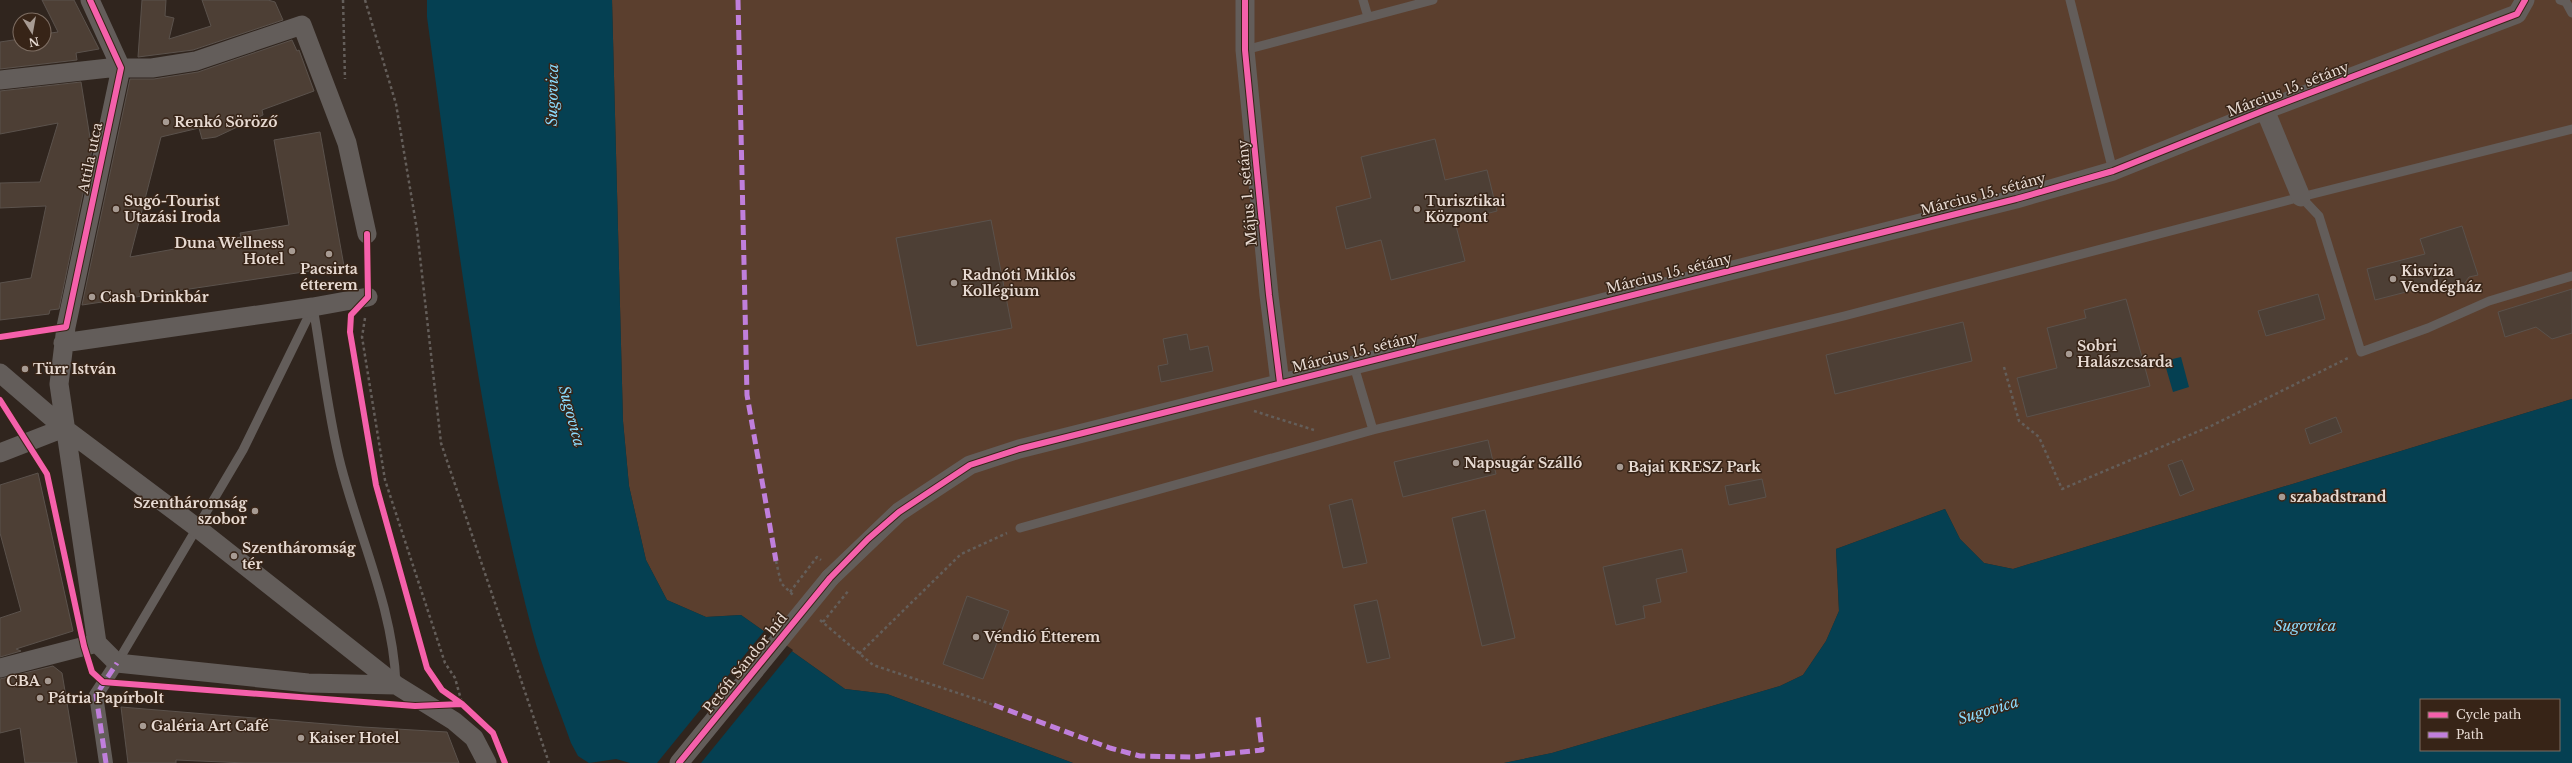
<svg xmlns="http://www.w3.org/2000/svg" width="2572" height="763" font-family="'Libre Baskerville',serif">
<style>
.green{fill:#5b3f2e}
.water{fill:#054052;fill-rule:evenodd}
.pier{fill:#30251e}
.building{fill:#4d3f35;stroke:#5b524c}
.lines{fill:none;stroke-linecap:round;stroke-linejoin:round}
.path{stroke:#645e5a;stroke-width:2.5;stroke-dasharray:3 3;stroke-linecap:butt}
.service{stroke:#635d5a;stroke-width:9}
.pedestrian{stroke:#635d5a;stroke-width:14}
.minor{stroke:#635d5a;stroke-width:19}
.minor-bridge{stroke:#635d5a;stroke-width:19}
.quiet{stroke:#c07fdc;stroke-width:5;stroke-dasharray:10 5;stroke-linecap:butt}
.cycleway-casing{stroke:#372417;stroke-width:8}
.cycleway{stroke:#f560ab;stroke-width:6}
.poi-dot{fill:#a79b93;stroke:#372417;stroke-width:1.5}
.labels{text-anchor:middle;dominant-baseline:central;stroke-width:3;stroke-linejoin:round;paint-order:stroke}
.street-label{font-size:14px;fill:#e7dad2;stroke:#372417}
.poi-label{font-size:14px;font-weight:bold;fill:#e7dad2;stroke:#372417;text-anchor:start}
.water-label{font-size:15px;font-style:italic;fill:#8adafc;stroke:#372417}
</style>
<rect width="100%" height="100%" fill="#30251e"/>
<path class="green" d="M612,0H2572V399L2013,569L1984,563L1960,539L1945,509L1836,549L1839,611L1826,641L1803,675L1780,686L1552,753L1504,763H1073L887,694L845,689L741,615L706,617L667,600L646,560L629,486L623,421Z"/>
<path class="water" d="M427,0H612L623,421L629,486L646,560L667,600L706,617L741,615L845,689L887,694L1073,763H630L616,759L589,763L578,756L571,743C558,706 542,668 532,630C479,429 455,222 427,17Z
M2181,357L2189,387L2173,392L2164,361Z
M2572,399V763H1504L1552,753L1780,686L1803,675L1826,641L1839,611L1836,549L1945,509L1960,539L1984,563L2013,569ZM2421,700H2559V750H2421Z"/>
<path class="pier" d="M765,630L793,650L701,763H657Z"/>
<path class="building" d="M42,0H74L99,49L76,53L77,60L0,69V42L20,39V44H44V34L58,32Z
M142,0H166L165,16L174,18L169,39L211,26L202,0H268L275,2L283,20L193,50L138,57Z
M292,40L297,51L299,50L314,91L262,110L263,115L216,137L202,139L199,128L161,137L130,257L241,237L240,233L289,225L274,140L320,132L344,266L82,305L130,79H154L198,72Z
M81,82L92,150L59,309L50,310L49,314L0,320V283L31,278L46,206L0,208V183L40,182L58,123L0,134V91Z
M1435,139L1445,180L1487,170L1497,211L1455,222L1465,261L1391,280L1381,240L1346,249L1336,207L1371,198L1361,157Z
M991,220L1012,328L917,346L896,238Z
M2462,226L2478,275L2469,277L2461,288L2449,289L2441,283L2375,300L2367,269L2425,254L2420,239Z
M2572,289V333L2552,339L2536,327L2505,337L2498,312Z
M2318,294L2325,319L2266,336L2258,311Z
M2126,299L2150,386L2027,417L2017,378L2057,368L2047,328L2086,318L2084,310Z
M1963,322L1972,361L1835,394L1826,355Z
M1187,334L1190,350L1208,346L1213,371L1161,382L1158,366L1168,364L1163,339Z
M2336,417L2342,432L2310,444L2305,429Z
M1488,440L1496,474L1403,497L1394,462Z
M2182,460L2194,490L2180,496L2168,465Z
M38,473L73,631L16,649L21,651L0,657V618L21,611L0,533V485Z
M1762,479L1766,497L1729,505L1725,486Z
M1352,499L1367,563L1343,568L1329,505Z
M1485,510L1515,638L1482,646L1452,518Z
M1682,549L1687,572L1656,579L1661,602L1643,606L1645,618L1616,625L1603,567Z
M967,596L1009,611L983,679L943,664Z
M1377,600L1390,658L1367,663L1354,605Z
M53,666L62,673L77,763H25L20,728L0,733V679Z
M121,707L363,727L447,732L459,763H246L176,760V763H128Z"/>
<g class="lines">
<path class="path" d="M343,0L345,79
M365,0L396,104L417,230L441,443L549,763
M365,318L362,337L385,480L445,663L455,678L462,703
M2004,367L2019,421L2039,437L2062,489L2211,426L2348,358
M1254,411L1314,430
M776,561L781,583L793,595
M790,592L817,557L821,560
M820,620L873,665L994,705
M823,622L849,590
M859,654L961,554L1007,533"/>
<path class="service" d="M1363,0L1368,17
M2070,0L2113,171
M2560,0L2566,2L2572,13
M1245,50L1433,0
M2301,197L2319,216L2361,352L2428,328L2489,301L2572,276
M313,307C322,359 328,416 341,466C360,539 393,608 396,684
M1354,366L1373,430
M1020,528L1373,430L1844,316L2301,197L2572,129
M117,663L243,450L313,307"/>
<path class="pedestrian" d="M106,763L96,695L117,663"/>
<path class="minor" d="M90,0L121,68L66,327L59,384L97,643L117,663L308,683L396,685
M1245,0V50L1269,295L1280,383
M0,80L109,68H152L196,61L302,25L347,143L367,234
M2265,110L2301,197
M63,343L313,307L368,297
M0,373L64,428L196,527L396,685L454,721L474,738L487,763
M0,453L64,428
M830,578L899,512L970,465L1019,449L2016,199L2113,171L2265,110L2517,14L2525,0
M0,668L97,643"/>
<path class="minor-bridge" d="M679,763L830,578"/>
<path class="quiet" d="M738,0L747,395L776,561
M994,705L1110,748L1140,756L1193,757L1262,750L1258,717
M106,763L96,695L117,663"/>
<g class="cycleway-casing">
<path id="cycleway" d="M1245,0V50L1269,295L1280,383
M367,234L368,297L351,315L350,332L376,485L427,668L442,690L462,704L493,733L505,763
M0,337L66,327L121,68L90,0
M0,400L47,474L84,646L92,672L103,682L415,706L462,704
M679,763L830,578L868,539L899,512L970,465L1019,449L2016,199L2113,171L2265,110L2517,14L2525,0"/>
</g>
<use href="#cycleway" class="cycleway"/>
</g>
<g class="poi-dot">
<circle cx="166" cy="122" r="4"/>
<circle cx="116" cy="209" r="4"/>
<circle cx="1417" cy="209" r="4"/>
<circle cx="292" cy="251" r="4"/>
<circle cx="329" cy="254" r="4"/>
<circle cx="2393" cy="279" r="4"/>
<circle cx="954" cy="283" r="4"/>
<circle cx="92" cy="297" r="4"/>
<circle cx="2069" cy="354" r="4"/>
<circle cx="25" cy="369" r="4"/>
<circle cx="1456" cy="463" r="4"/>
<circle cx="1620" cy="467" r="4"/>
<circle cx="2282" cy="497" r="4"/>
<circle cx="255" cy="511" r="4"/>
<circle cx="234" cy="556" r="4"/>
<circle cx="976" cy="637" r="4"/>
<circle cx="48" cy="681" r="4"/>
<circle cx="40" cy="698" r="4"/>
<circle cx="143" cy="726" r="4"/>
<circle cx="301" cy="738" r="4"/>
</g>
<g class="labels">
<g class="street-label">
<text transform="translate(2288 89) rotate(-21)">Március 15. sétány</text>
<text transform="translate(90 158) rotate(-78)">Attila utca</text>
<text transform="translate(1247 193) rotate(-95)">Május 1. sétány</text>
<text transform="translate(1983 194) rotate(-15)">Március 15. sétány</text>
<text transform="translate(1669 273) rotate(-14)">Március 15. sétány</text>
<text transform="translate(1355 352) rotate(-14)">Március 15. sétány</text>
<text transform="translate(745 663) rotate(-51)">Petőfi Sándor híd</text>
</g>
<g class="poi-label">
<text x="174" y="122">Renkó Söröző</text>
<text x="124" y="201">Sugó-Tourist<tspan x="124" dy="16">Utazási Iroda</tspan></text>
<text x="1425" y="201">Turisztikai<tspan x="1425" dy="16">Központ</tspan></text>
<text x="284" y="243" text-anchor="end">Duna Wellness<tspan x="284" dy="16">Hotel</tspan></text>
<text x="329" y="269" text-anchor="middle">Pacsirta<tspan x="329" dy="16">étterem</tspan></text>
<text x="2401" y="271">Kisviza<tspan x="2401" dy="16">Vendégház</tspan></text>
<text x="962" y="275">Radnóti Miklós<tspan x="962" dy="16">Kollégium</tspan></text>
<text x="100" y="297">Cash Drinkbár</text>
<text x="2077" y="346">Sobri<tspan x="2077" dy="16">Halászcsárda</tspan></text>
<text x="33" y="369">Türr István</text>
<text x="1464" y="463">Napsugár Szálló</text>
<text x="1628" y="467">Bajai KRESZ Park</text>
<text x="2290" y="497">szabadstrand</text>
<text x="247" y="503" text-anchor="end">Szentháromság<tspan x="247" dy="16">szobor</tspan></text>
<text x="242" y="548">Szentháromság<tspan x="242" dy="16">tér</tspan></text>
<text x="984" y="637">Véndió Étterem</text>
<text x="40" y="681" text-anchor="end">CBA</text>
<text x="48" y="698">Pátria Papírbolt</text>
<text x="151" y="726">Galéria Art Café</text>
<text x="309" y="738">Kaiser Hotel</text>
</g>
<g class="water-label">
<text transform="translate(552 95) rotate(-89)">Sugovica</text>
<text transform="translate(572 416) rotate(75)">Sugovica</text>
<text x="2305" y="625">Sugovica</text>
<text transform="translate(1988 710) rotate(-17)">Sugovica</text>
</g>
</g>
<rect x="2420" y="699" width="140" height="52" fill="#372417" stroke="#7d6d62"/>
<rect x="2428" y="712" width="20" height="6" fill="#f560ab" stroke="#7d6d62"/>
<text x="2456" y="719" font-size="12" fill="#e7dad2">Cycle path</text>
<rect x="2428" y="732" width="20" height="6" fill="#c07fdc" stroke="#7d6d62"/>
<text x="2456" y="739" font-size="12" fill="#e7dad2">Path</text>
<g transform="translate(32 32) rotate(169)"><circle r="19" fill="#372417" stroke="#7d6d62"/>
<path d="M0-3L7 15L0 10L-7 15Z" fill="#a79b93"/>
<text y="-6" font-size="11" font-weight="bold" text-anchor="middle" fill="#e7dad2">N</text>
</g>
</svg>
